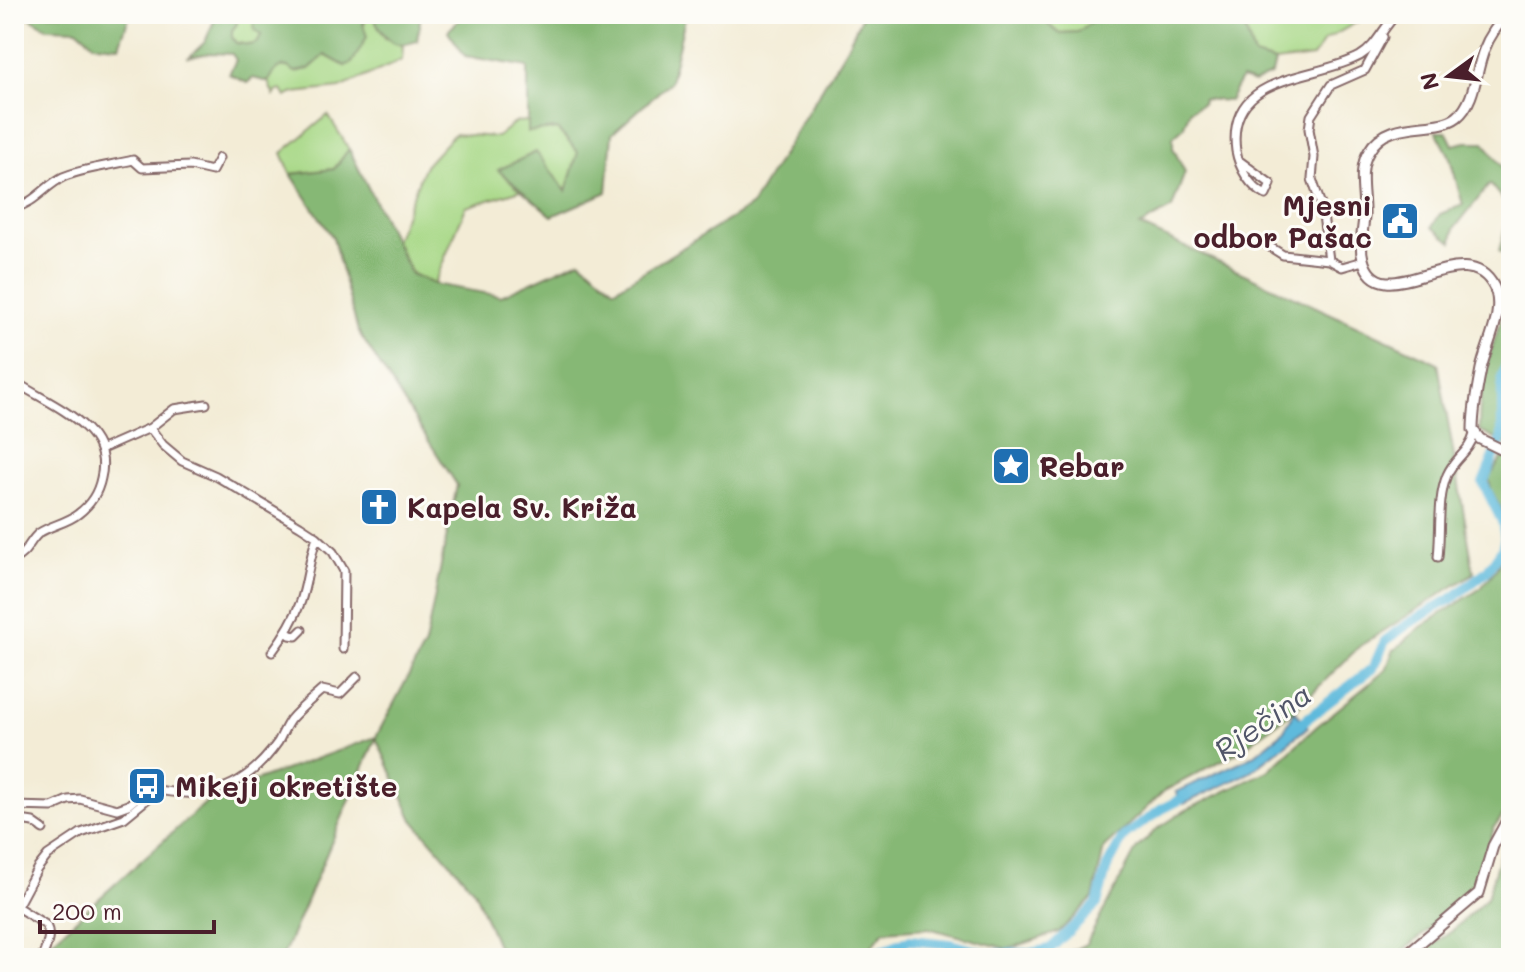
<svg xmlns="http://www.w3.org/2000/svg" width="1525" height="972" font-family="Mali,sans-serif">
<style>
.green{fill:#a8d887;stroke:#797c59;stroke-width:2}
.forest{fill:#86b874;stroke:#686c50;stroke-width:2}
.water{fill:#5fbadc;stroke:#546c84;stroke-width:2}
.lines{fill:none;stroke-linecap:round;stroke-linejoin:round}
.river{stroke:#5fbadc;stroke-width:10}
.minor-casing{stroke:#856767;stroke-width:11}
.major-casing{stroke:#856767;stroke-width:13}
.minor{stroke:#fff;stroke-width:7}
.major{stroke:#fff;stroke-width:9}
.labels{text-anchor:middle;dominant-baseline:central;stroke-width:6;stroke-linejoin:round;paint-order:stroke}
.poi-label{font-size:28px;font-weight:bold;fill:#4a1f2b;stroke:#fdfcf7;text-anchor:start}
.water-label{font-size:30px;font-style:italic;fill:#515569;stroke:#fdfcf7}
</style>
<rect width="100%" height="100%" fill="#fdfcf7"/>
<filter id="ink" filterUnits="userSpaceOnUse"><feTurbulence type="fractalNoise" baseFrequency=".0125" numOctaves="2"/><feDisplacementMap in="SourceGraphic" scale="16" xChannelSelector="R" yChannelSelector="G"/><feConvolveMatrix kernelMatrix="1 2 1 2 8 2 1 2 1" color-interpolation-filters="sRGB"/></filter>
<filter id="wash" filterUnits="userSpaceOnUse"><feTurbulence type="fractalNoise" baseFrequency=".006" numOctaves="4" result="noise"/><feDisplacementMap in="SourceGraphic" scale="32" xChannelSelector="R" yChannelSelector="G"/><feGaussianBlur stdDeviation="1.8" result="paint"/><feColorMatrix in="noise" values="0 0 0 0 0 0 0 0 0 0 0 0 0 0 0 0 0 1.4 0 .05"/><feComposite in="paint" operator="in"/></filter>
<g filter="url(#wash)">
<rect width="100%" height="100%" fill="#f3ecd6"/>
<path class="green" d="M236,14H254L261,35L258,42L251,45L236,43L232,37V30L237,24Z
M1042,14H1102L1078,32L1059,33L1040,18Z
M1240,14H1371L1324,41L1313,57L1275,62L1254,56Z
M367,17L374,18L385,38L403,46L402,60L340,88L294,93L286,97L282,90L277,91L274,96L268,82L275,70L282,66L289,67L325,55L345,66Z
M328,115L349,149L334,169L291,174L282,153Z
M528,121V131L557,129L579,152L566,192L498,170L521,190L466,207L434,284L412,274L395,241L424,167L454,134L497,137L515,122Z"/>
<path class="forest" d="M23,14H130L119,46L94,44L77,29L48,28Z
M217,14H236L237,24L232,30V37L236,43L251,45L258,42L261,35L255,30L252,14H421L417,41C391,50 386,39 374,18L367,17L363,24L367,37L352,63L345,66L325,55L309,69L295,72C282,60 275,70 268,82L253,78L247,83L229,74L236,60L232,54L210,53L189,57L205,42Z
M465,14H686L670,82L612,134L607,192L552,216L498,170L536,152L566,191L578,152L557,129L528,132V67L465,56L448,31Z
M863,14H1042L1040,18L1059,33L1078,32L1102,14H1240L1254,56L1275,62L1272,74L1254,83L1241,79L1229,101L1203,99L1202,104L1190,110L1183,128L1173,137V148L1185,172L1172,208L1140,226L1438,363L1474,573L1360,646L1295,710L1238,752L1164,791L1104,848L1093,898L1059,932L1008,949L928,928L884,931L862,958H502L474,890L413,820L376,738L282,958H54L53,940L213,796L376,737L425,645L457,485L358,331L333,238L291,174L334,169L349,149L411,274L434,284L501,296L580,260L615,289L751,206L847,47Z
M1436,131H1446L1453,145L1466,142H1484L1511,179V275L1506,256L1499,251L1510,209L1490,184L1454,229L1452,242L1432,227L1440,214L1463,205L1449,155Z
M1511,294V447L1479,431C1478,384 1494,337 1511,294Z
M1503,457L1511,460V526L1491,490L1489,478Z
M1511,543V804L1494,828L1476,885L1465,899L1395,958H1057L1086,944L1137,848L1157,829L1186,810L1268,771L1316,727L1386,670L1393,651L1421,627L1481,588L1496,569Z
M1511,827V958H1414L1452,931L1487,898L1506,833Z"/>
<path class="water" d="M1295,711L1308,727L1249,773L1184,804L1176,792L1253,756L1283,732Z"/>
<g class="lines">
<path class="river" d="M1295,728L1373,668L1385,641L1408,624L1454,597L1487,571L1502,549L1505,538L1502,521L1483,483L1502,437V378L1511,350
M864,958L909,940L950,944L989,954L1032,953L1050,949L1097,904L1107,867L1124,836L1162,809L1191,794"/>
</g>
</g>
<g filter="url(#ink)">
<g class="lines">
<g class="minor-casing">
<path id="minor" d="M1241,162L1271,184L1266,195C1250,187 1239,168 1236,151C1225,72 1314,81 1360,56C1377,46 1383,27 1397,14
M14,208C35,203 45,186 63,177C80,169 113,165 133,160L142,168L190,166L212,171L219,158
M1255,243L1262,242L1283,255L1329,260
M1363,261L1342,267L1329,260L1322,208L1312,179L1314,157L1309,129L1311,116L1331,85L1365,70L1383,37
M14,381C49,405 114,426 101,478C98,493 90,505 78,514C67,523 51,525 39,533C29,541 27,554 14,559
M150,428L174,409L206,404
M102,449L150,428L163,445L182,461L216,476L300,526L317,537L333,552L344,571L343,649
M1438,557C1441,531 1437,500 1447,475C1454,458 1470,452 1474,434
M287,631L290,635L296,636L302,630
M272,652C284,636 294,620 301,601C308,580 309,558 317,537
M14,806L52,807L68,800L80,799L117,809L128,805L149,788C204,801 243,792 278,742C282,735 285,727 290,720C299,709 311,700 322,690L340,694L357,677
M14,819L33,822L43,829
M17,907L46,925C52,936 46,947 42,958
M14,912L37,869L48,855L81,833L124,818L157,791"/>
</g>
<g class="major-casing">
<path id="major" d="M1507,14C1498,25 1489,36 1484,50C1476,70 1475,103 1457,117C1436,133 1388,117 1369,151C1357,170 1365,195 1364,217C1363,230 1359,246 1363,259C1379,322 1466,230 1494,287C1506,311 1486,345 1481,369C1477,389 1473,410 1473,430L1480,439L1511,454
M1402,958L1479,893L1493,846L1511,813"/>
</g>
<use href="#minor" class="minor"/>
<use href="#major" class="major"/>
</g>
</g>
<defs>
<g id="civic-square" transform="scale(2)"><rect x="-9" y="-9" width="18" height="18" rx="4" fill="#1f6fb2" stroke="#fdfcf7"/><path d="M-.6-6.5H3V-4.5H.6V-3L4-1V1h2V6H-6V1h2V-1L-.6-3ZM-1.2 2.5V6h2.4V2.5Z" fill="#fff"/></g>
<g id="sight-square" transform="scale(2)"><rect x="-9" y="-9" width="18" height="18" rx="4" fill="#1f6fb2" stroke="#fdfcf7"/><path d="M0-6L1.8-2.2L6-1.7L2.9 1.2L3.7 5.4L0 3.3L-3.7 5.4L-2.9 1.2L-6-1.7L-1.8-2.2Z" fill="#fff"/></g>
<g id="church-square" transform="scale(2)"><rect x="-9" y="-9" width="18" height="18" rx="4" fill="#1f6fb2" stroke="#fdfcf7"/><path d="M-1.2-6h2.4v3.5h3.3v2.4h-3.3V6h-2.4V-.1h-3.3v-2.4h3.3Z" fill="#fff"/></g>
<g id="bus-square" transform="scale(2)"><rect x="-9" y="-9" width="18" height="18" rx="4" fill="#1f6fb2" stroke="#fdfcf7"/><path d="M-5-6H5V4H4V6H2V4H-2V6H-4V4H-5ZM-3.5-4V0h7V-4ZM-3.5 1.2v1.5H-2V1.2ZM2 1.2v1.5H3.5V1.2Z" fill="#fff"/></g>
</defs>
<g fill-rule="evenodd">
<use href="#civic-square" x="1400" y="221"/>
<use href="#sight-square" x="1011" y="466"/>
<use href="#church-square" x="379" y="507"/>
<use href="#bus-square" x="147" y="786"/>
</g>
<g class="labels">
<g class="poi-label">
<text x="1372" y="205" text-anchor="end">Mjesni<tspan x="1372" dy="32">odbor Pašac</tspan></text>
<text x="1039" y="466">Rebar</text>
<text x="407" y="507">Kapela Sv. Križa</text>
<text x="175" y="786">Mikeji okretište</text>
</g>
<g class="water-label">
<text transform="translate(1262 721) rotate(-35)">Rječina</text>
</g>
</g>
<rect width="1525" height="972" fill="none" stroke="#fdfcf7" stroke-width="48"/>
<g transform="translate(1449 76) rotate(255)" stroke="#fdfcf7" stroke-width="6" paint-order="stroke">
<path d="M0-6L14 30L0 20L-14 30Z" fill="#4a1f2b"/>
<text y="-12" font-size="22" font-weight="bold" text-anchor="middle" fill="#4a1f2b">N</text>
</g>
<path d="M40 920v12h174v-12" fill="none" stroke="#4a1f2b" stroke-width="4"/>
<text x="52" y="920" font-size="24" fill="#4a1f2b" stroke="#fdfcf7" stroke-width="6" paint-order="stroke">200 m</text>
</svg>
